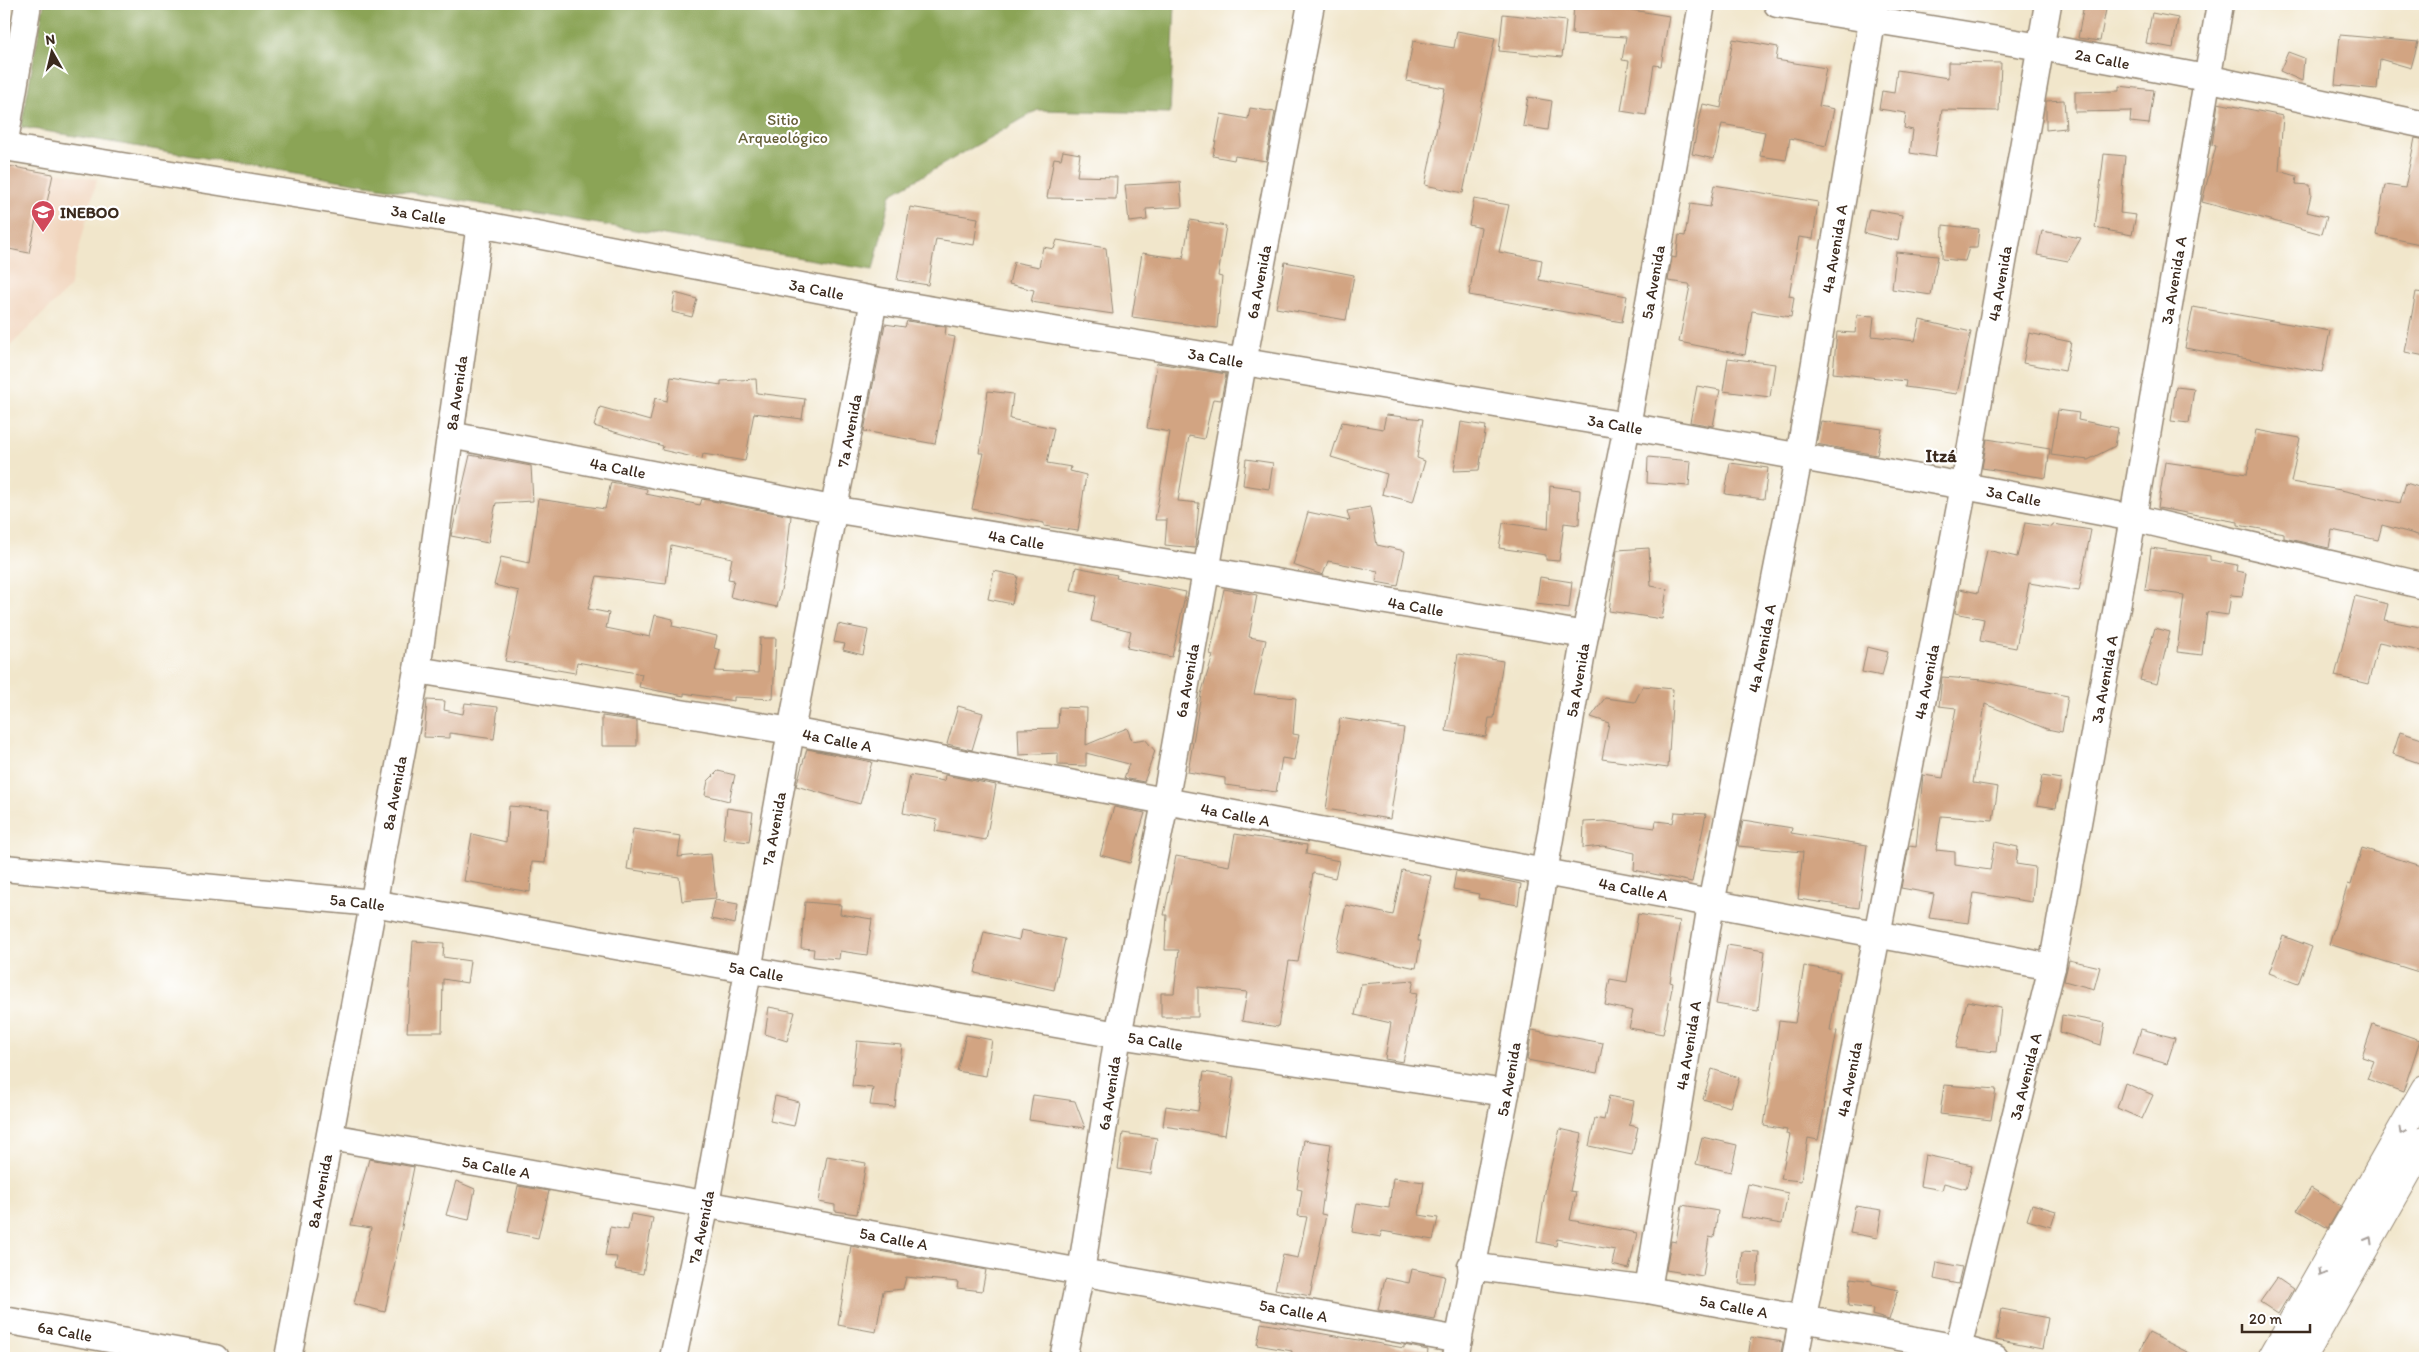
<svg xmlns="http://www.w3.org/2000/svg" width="2429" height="1362" font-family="Itim,sans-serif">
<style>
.built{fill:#f1d5bd}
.forest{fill:#8ba456;stroke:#63673a}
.building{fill:#d2a482}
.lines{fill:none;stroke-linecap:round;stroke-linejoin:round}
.minor-casing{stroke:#968874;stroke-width:29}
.major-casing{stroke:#968874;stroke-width:30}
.minor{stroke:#fff;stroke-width:26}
.major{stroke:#fff;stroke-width:28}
.oneway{stroke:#a79f9a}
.labels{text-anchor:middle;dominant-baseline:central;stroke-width:4.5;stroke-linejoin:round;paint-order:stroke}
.street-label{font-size:16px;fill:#3b2a1e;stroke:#fff}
.park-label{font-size:16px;fill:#645d35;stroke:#fff}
.poi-label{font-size:16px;font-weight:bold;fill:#3b2a1e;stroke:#fff;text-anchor:start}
.neighbourhood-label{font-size:18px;font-weight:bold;fill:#3b2a1e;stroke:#fff}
</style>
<rect width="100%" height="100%" fill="#fff"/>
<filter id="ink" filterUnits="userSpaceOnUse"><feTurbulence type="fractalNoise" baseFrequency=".02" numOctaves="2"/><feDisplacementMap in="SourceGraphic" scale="10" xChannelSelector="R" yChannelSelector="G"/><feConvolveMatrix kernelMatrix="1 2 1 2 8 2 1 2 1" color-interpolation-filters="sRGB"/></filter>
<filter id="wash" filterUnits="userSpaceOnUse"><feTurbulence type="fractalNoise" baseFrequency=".0096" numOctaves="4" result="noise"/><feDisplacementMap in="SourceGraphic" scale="20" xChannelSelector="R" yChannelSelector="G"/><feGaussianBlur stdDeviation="1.12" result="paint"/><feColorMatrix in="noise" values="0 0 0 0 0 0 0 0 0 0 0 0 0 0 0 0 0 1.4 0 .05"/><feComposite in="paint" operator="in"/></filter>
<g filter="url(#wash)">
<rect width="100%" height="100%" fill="#f1e6cb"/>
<path class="built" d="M4,163L97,179L69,288L4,352Z"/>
<path class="forest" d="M44,4H1175L1170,113L1038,110L891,194L873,270L21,127Z"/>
<g id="blocks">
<path class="building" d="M1574,4H1626V9L1669,16L1661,66L1654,65L1646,115L1621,111L1629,61L1622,60L1626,37L1572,34Z
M2084,4H2107L2100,41L2078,38Z
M2152,13L2178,18L2173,48L2146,43Z
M1503,14L1566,21L1562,57L1499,51Z
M1457,31L1495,38L1463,193L1425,185L1445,88L1406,81L1413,41L1454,48Z
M2340,35L2418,42L2411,68L2380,59L2377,89L2335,85Z
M1733,39L1778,47L1776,60L1826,68L1819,106L1834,109L1826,146L1790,138L1786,160L1760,156L1765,132L1722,124L1714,159L1692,154L1703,104L1721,108Z
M2288,52L2304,58L2302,81L2280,71Z
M1948,62L2001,63L1999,111L1942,110L1935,157L1910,153L1913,130L1904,128L1906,113L1879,109L1882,91L1894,93L1897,70L1948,78Z
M2119,86L2154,90L2149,124L2130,122L2131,111L2075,112V92L2119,91Z
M1528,97L1552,101L1548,130L1523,126Z
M2064,100L2066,128L2046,130V101Z
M2218,103L2283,116L2279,171L2297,176L2296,184L2310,185L2311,195L2307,212L2327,217L2322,234L2202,202L2216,146L2212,145Z
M1250,108L1275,112L1266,161L1235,156L1234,160L1213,156L1221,114L1248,119Z
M2415,138L2425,140V245L2376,235L2385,185L2405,188Z
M1063,151L1080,154L1077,176L1117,177L1116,199L1047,198L1054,158L1061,159Z
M2104,154L2125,156L2120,213L2136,215L2132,235L2095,228Z
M8,166L53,174L45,212L38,210L29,253L4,248V188Z
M1180,182L1182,207L1146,209L1147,220L1129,222L1125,185Z
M1714,185L1818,202L1813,239L1799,237L1789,296L1794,297L1791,317L1752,311L1745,355L1679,342L1690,286L1689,284L1668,281L1672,257L1676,258L1679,235L1685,236L1690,204L1710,207Z
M1474,199L1509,205L1499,252L1542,260L1539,280L1627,296L1622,322L1469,295L1481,228L1469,225Z
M910,207L978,218L974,245L936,239L928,285L897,280Z
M1869,209L1902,215L1898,241L1864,233Z
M1190,220L1226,226L1218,276L1222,277L1217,328L1132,317L1142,253L1183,259Z
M1943,225L1979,229L1977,248H1969L1965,261L1942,259Z
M2042,231L2081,238L2068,261L2037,255Z
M1057,240L1106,248L1113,314L1031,302L1034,290L1009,284L1014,262L1039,267L1043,247L1054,249Z
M1896,252L1938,256L1931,295L1892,289Z
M1285,262L1354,275L1346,320L1276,308Z
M2416,292L2425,293V356L2405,352Z
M675,293L697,299L692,317L672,312Z
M2193,307L2330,331L2322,372L2185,348Z
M1857,315L1874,316L1872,336L1915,341L1920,320L1971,332L1957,394L1905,387L1906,381L1833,373L1837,332L1855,333Z
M907,321L946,327L945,335L955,337L935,444L864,431L885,324L905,327Z
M2029,333L2071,342L2065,371L2023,363Z
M1728,358L1775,364L1770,397L1723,391Z
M1157,363L1226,374L1221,400L1213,399L1204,439L1189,436L1178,501L1199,503L1195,548L1165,545L1167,520H1155L1170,432L1147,428Z
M671,377L721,385V381L756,379L757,393L805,399L802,419L754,413L745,461L703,454L702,459L662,450L663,446L594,426L600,407L650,421L655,398L667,401Z
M1697,386L1720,390L1713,426L1690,422Z
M2176,387L2194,389L2189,423L2171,421Z
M988,391L1013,394L1010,419L1054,428L1047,463L1071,467L1070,471L1086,475L1078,531L1044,526V523L972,509L984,453H979Z
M2058,410L2079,413L2078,420L2118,428L2115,446L2088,460L2051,455Z
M1386,415L1423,419L1417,458L1425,461L1413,502L1382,494L1387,474L1331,457L1342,422L1383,429Z
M1821,421L1882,429L1877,455L1816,444Z
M1461,422L1486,426L1479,470L1454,471Z
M2256,430L2300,438L2291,482L2341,490L2400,503L2406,483L2425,489V537L2382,525L2378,540L2332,530L2329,548L2284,538V533L2238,525V522L2158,508L2165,462L2247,474Z
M1987,439L2050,449L2046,478L1982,468Z
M470,455L531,466L533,501L496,503L488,543L451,536Z
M1648,457L1691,461L1689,486L1647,483Z
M1246,459L1273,463L1269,489L1243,485Z
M1730,463L1768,468L1764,499L1725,494Z
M611,482L647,489L646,494L700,505L702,499L791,516L785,573L777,607L730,597L734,580L728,579L732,558L671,545L666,584L597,576L588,609L609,613L606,628L650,637L655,615L673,619L672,626L717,636L714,648L720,650L715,671L758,673L760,638H776L773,699L734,697V701L684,693V696L639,687L642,674L577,662L575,673L505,661L519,591L494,585L501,557L529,563L538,499L605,509Z
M1550,486L1580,490L1579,525L1564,523L1559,561L1546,560V555L1499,548L1503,523L1548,529Z
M1370,507L1377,545L1405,551L1398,586L1376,582L1378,571L1328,561L1323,575L1293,565L1308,512L1350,521L1347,511Z
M2025,523L2052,527L2053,524L2091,530L2079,591L2029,583L2016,648L1980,641L1984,619L1955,613L1960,589L1978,593L1987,550L2017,557Z
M1649,548L1651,586L1667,589L1662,619L1609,611L1617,550Z
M2151,548L2210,556V560L2237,565L2236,571L2246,573L2242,596L2231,595L2228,615L2207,612L2202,655L2177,652L2184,595L2145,590Z
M1076,567L1117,575L1116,578L1186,592L1172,657L1127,648L1131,631L1091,621L1096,596L1071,591Z
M994,571L1018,576L1012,604L988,599Z
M1540,577L1572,582L1569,608L1536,604Z
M1224,589L1257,595L1249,637L1266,640L1254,694L1296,698L1293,734L1299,735L1294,760L1282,758L1276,792L1225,785V778L1188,772L1201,694L1213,655L1210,654Z
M2355,596L2388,604L2384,620L2425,628V652L2379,642L2368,684L2335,676Z
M838,624L868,630L863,655L843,650L845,644L834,642Z
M2155,628L2170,632L2157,684L2140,680Z
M1867,647L1888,652L1882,676L1862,672Z
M1458,654L1503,661L1494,718H1489L1486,737L1446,731Z
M1942,677L1983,680L2068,696L2062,732L2047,729L1985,704L1973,783L1998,787L1993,820L1941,816L1936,850L1955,852V865L1990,870L1995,842L2018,847L2016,864L2035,867L2032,902L1974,893L1969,923L1929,918L1934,894L1901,888L1909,846L1916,847L1923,775L1943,778L1956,708L1939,706Z
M1643,686L1673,689L1668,768L1602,759L1609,723L1591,717L1605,698L1635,702Z
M427,700L445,701L444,710L463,714L465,703L498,707L494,739L450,733V738L424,737Z
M958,706L983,713L972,750L947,744Z
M1059,707L1087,708L1086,745L1127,728L1132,741L1145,739L1155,751L1144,782L1124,778L1129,764L1086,753V766L1058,765V753L1019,755L1018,729L1058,728Z
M602,716L637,721V746H602Z
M1340,718L1404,728L1390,819L1326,809Z
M2400,732L2425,740V765L2393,754Z
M807,749L872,762L860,804L796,786Z
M718,771L735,775L729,801L705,795L708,781Z
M910,775L944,781L945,775L996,785L986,840L935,831L937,820L903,813Z
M2042,776L2061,779L2056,808L2037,805Z
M509,806L549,809L545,863L532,862L530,892L464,881L472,834L506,842Z
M1114,807L1145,813L1130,863L1100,855Z
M727,808L753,812L749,842L723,839Z
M1675,812L1706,814L1692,882L1634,870L1635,853L1603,846L1583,848L1584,822L1605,821L1655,828L1656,821L1673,823Z
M1743,820L1792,828L1791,833L1867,845L1859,908L1798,899L1803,852L1738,846Z
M633,829L681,836L678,857L711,854L716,898L682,901L679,877L627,869Z
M1235,834L1307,845L1306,854L1339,861L1335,878L1313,873L1298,962L1289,961L1278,1027L1242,1021L1247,992L1198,987V1017H1161V993H1174L1179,950H1165L1167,915H1164L1176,856L1229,866Z
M2362,848L2425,867V884L2419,906L2425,908V974L2329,944L2348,884L2351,885Z
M1402,870L1431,876L1419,932L1418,941H1421L1416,968L1336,951L1346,905L1393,915Z
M1456,871L1521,884L1518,905L1478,898L1479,894L1453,889Z
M715,900L738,904L735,924L711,919Z
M805,902L841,905L840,914L872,919L867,955L840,951L839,959L813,957L814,949L801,948Z
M1638,914L1680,921L1670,982L1673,983L1663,1034L1629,1028L1633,1011L1605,1005L1610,979L1627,982Z
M1021,930L1065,939L1054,990L975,973L984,932L1019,940Z
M2283,936L2312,947L2298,984L2269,973Z
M413,941L444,943L443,957L470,961L467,983L443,979L442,1032H407Z
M1727,945L1765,951L1758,1011L1716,1004Z
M2069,960L2100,967L2094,989L2064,981Z
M1804,966L1840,972L1830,1030L1837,1031L1823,1103L1825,1104L1818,1140L1808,1138L1801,1181L1781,1179L1790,1135L1786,1134L1787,1130L1764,1126L1779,1021L1795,1023Z
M1414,980L1411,992L1417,993L1403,1062L1385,1059L1391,1023L1355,1015L1361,984Z
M1967,1001L2001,1007L1996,1052L1956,1048Z
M769,1007L795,1012L787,1041L765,1034Z
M2062,1015L2105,1023L2101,1045L2060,1032Z
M2373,1024L2420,1040L2403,1092L2367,1079L2374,1061L2362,1057Z
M2141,1029L2175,1038L2167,1064L2133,1054Z
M1532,1030L1603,1043L1597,1073L1527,1060Z
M966,1035L992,1040L986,1076L957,1071Z
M857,1041L902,1045L895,1107L870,1105L873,1088L852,1086Z
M1712,1069L1739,1078L1730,1107L1703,1099Z
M1204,1072L1234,1077L1225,1135L1163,1126L1166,1106L1198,1111Z
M2125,1083L2153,1095L2142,1119L2117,1108Z
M1944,1085L1996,1089L1991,1120L1940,1114Z
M1033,1095L1075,1101L1085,1128L1029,1120Z
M775,1096L799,1102L794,1126L770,1121Z
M1609,1096L1634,1101L1629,1125L1638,1127L1632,1155L1589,1146L1595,1118L1604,1120Z
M1560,1129L1582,1134L1570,1191L1576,1192L1570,1220L1637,1233L1629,1269L1612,1265L1615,1250L1557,1239L1556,1246L1537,1242L1546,1186Z
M1123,1133L1157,1138L1151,1174L1118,1169Z
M1702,1137L1737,1145L1731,1172L1696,1164Z
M1304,1140L1331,1144L1321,1214L1326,1215L1310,1296L1275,1289L1283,1255L1298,1258L1307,1217L1298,1216L1302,1190L1297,1189Z
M1925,1155L1972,1165L1966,1189L1944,1183L1942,1190L1920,1186Z
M827,1156L866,1163L857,1214L835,1211V1205L819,1202Z
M369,1159L414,1167L385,1312L354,1304L371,1228L351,1225Z
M1393,1178L1424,1182L1419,1215L1438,1218L1433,1240L1382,1231L1381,1237L1352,1232L1357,1203L1389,1208Z
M456,1181L475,1189L469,1220L446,1215Z
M1748,1184L1788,1193L1782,1224L1741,1217Z
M518,1186L549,1191L538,1238L508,1232Z
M2311,1188L2341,1206L2328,1228L2297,1210Z
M2032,1204L2056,1211L2051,1227L2027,1220Z
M1682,1205L1718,1211L1714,1238L1709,1237L1703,1276L1666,1270L1671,1241L1676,1242Z
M1855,1206L1882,1210L1877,1238L1850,1233Z
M631,1214L653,1218L643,1274L615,1269L617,1257L605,1256L610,1227L628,1230Z
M851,1246L986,1270L982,1291L957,1288L958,1282L906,1277L903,1289L883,1291L876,1332L838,1325Z
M1742,1251L1759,1252L1757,1285L1739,1284Z
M1937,1262L1962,1267L1958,1284L1934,1279Z
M1412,1269L1445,1276L1435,1320L1378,1310L1385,1278L1409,1283Z
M1851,1278L1872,1281V1284L1898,1290L1889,1320L1872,1315L1873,1309L1848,1306Z
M2277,1278L2293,1289L2278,1314L2260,1302Z
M2002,1309L2048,1318L2042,1349L1996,1340Z
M1261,1323L1404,1348V1345L1428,1350L1427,1358H1291L1292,1351L1257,1345Z
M2149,1333L2199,1358H2136Z
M1751,1337L1783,1342L1780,1358H1748Z"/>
</g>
</g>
<g filter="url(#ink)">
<use href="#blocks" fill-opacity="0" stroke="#968874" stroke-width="1"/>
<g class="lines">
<g class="minor-casing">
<g id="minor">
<path id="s1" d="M1777,4L2041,47L2206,78L2425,125"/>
<path id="s2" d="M4,147L480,224L874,300L1627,426L1964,486L2133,518L2425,586"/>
<path d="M4,147L28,4"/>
<path id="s3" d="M450,435L832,509L1206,570L1585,635"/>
<path id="s4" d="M417,670L791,731L2052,967"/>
<path id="s5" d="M4,868L373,903L1118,1035L1506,1093"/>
<path id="s6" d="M331,1137L1459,1340"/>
<path id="s7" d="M1471,1266L1648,1290L1958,1348L1995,1358"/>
<path id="s8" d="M1648,1290L1711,904L1799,458L1875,4"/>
<path id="s9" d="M4,1320L215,1358"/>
<path id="s10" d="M1958,1348L2052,967L2133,518L2220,4"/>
<path id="s11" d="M288,1358L417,670L480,224"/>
<path id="s12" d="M673,1358L706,1204L791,731L874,300"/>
<path id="s13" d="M1063,1358L1081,1272L1118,1035L1165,803L1243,363L1311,4"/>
<path id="s14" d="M1455,1358L1506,1093L1585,635L1627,426L1702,4"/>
<path id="s15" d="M1795,1358L1964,486L2048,4"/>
</g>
</g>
<g class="major-casing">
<path id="major" d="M2272,1358L2425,1089
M2302,1358L2425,1141"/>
</g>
<use href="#minor" class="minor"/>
<use href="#major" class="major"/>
</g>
<defs><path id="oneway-chevron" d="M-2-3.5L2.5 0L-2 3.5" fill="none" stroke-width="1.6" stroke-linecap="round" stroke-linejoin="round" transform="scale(1.25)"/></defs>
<g class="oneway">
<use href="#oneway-chevron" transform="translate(2402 1131) rotate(120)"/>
<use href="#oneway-chevron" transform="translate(2369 1240) rotate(-60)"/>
<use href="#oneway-chevron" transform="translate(2321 1273) rotate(120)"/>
</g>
</g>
<defs>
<g id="school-pin" transform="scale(1.25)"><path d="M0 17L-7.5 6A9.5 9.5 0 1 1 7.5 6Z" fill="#d1495b" stroke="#fff"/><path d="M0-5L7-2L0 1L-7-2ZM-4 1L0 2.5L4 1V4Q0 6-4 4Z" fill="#fff"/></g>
</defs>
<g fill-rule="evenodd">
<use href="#school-pin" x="43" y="212"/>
</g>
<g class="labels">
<g class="street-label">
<text stroke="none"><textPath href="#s1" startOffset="330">2a Calle</textPath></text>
<text stroke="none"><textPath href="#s2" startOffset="420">3a Calle</textPath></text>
<text stroke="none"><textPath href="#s8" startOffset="1058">4a Avenida A</textPath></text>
<text stroke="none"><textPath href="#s10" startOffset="1090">3a Avenida A</textPath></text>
<text stroke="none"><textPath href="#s13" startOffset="1094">6a Avenida</textPath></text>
<text stroke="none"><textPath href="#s14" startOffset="1094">5a Avenida</textPath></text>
<text stroke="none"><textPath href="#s15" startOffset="1094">4a Avenida</textPath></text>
<text stroke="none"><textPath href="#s2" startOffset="825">3a Calle</textPath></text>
<text stroke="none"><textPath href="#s2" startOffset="1230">3a Calle</textPath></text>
<text stroke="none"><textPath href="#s11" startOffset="980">8a Avenida</textPath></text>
<text stroke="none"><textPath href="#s2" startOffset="1635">3a Calle</textPath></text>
<text stroke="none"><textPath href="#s12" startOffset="944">7a Avenida</textPath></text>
<text stroke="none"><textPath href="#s3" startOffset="171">4a Calle</textPath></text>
<text stroke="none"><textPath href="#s2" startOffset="2040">3a Calle</textPath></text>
<text stroke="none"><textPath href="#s3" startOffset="576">4a Calle</textPath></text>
<text stroke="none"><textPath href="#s3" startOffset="981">4a Calle</textPath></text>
<text stroke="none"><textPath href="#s8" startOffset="652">4a Avenida A</textPath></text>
<text stroke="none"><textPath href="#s10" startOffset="685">3a Avenida A</textPath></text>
<text stroke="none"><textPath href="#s13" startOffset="689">6a Avenida</textPath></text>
<text stroke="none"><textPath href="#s14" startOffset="689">5a Avenida</textPath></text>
<text stroke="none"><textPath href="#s15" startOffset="689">4a Avenida</textPath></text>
<text stroke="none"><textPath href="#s4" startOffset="426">4a Calle A</textPath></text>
<text stroke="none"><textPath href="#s11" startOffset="575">8a Avenida</textPath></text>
<text stroke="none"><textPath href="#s4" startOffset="831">4a Calle A</textPath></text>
<text stroke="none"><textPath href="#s12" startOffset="539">7a Avenida</textPath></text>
<text stroke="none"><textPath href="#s4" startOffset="1236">4a Calle A</textPath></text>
<text stroke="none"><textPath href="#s5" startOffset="355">5a Calle</textPath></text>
<text stroke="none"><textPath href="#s5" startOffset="760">5a Calle</textPath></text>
<text stroke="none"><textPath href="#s5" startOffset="1165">5a Calle</textPath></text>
<text stroke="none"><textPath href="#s8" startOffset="248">4a Avenida A</textPath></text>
<text stroke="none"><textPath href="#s10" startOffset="280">3a Avenida A</textPath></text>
<text stroke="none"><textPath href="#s15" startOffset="284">4a Avenida</textPath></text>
<text stroke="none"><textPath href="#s14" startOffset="284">5a Avenida</textPath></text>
<text stroke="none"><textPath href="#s13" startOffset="269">6a Avenida</textPath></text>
<text stroke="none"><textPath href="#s6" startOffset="168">5a Calle A</textPath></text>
<text stroke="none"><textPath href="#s11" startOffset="170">8a Avenida</textPath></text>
<text stroke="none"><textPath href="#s12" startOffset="134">7a Avenida</textPath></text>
<text stroke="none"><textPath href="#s6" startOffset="572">5a Calle A</textPath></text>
<text stroke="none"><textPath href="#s7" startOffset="266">5a Calle A</textPath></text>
<text stroke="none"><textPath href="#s6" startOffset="978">5a Calle A</textPath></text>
<text stroke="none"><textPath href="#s9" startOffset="62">6a Calle</textPath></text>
</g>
<g class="park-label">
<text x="783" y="119">Sitio<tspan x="783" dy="18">Arqueológico</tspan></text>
</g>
<g class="poi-label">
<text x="60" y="212">INEBOO</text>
</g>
<g class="neighbourhood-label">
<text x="1941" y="456">Itzá</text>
</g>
</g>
<rect width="2429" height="1362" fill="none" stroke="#fff" stroke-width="20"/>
<g transform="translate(52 52) rotate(352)" stroke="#ffffff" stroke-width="4" paint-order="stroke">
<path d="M0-4L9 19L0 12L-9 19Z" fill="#3b2a1e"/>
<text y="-8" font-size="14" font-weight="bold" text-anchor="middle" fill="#3b2a1e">N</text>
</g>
<path d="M2242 1324v8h68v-8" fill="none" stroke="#3b2a1e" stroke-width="2.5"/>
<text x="2249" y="1324" font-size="15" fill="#3b2a1e" stroke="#ffffff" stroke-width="4" paint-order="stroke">20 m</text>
</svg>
